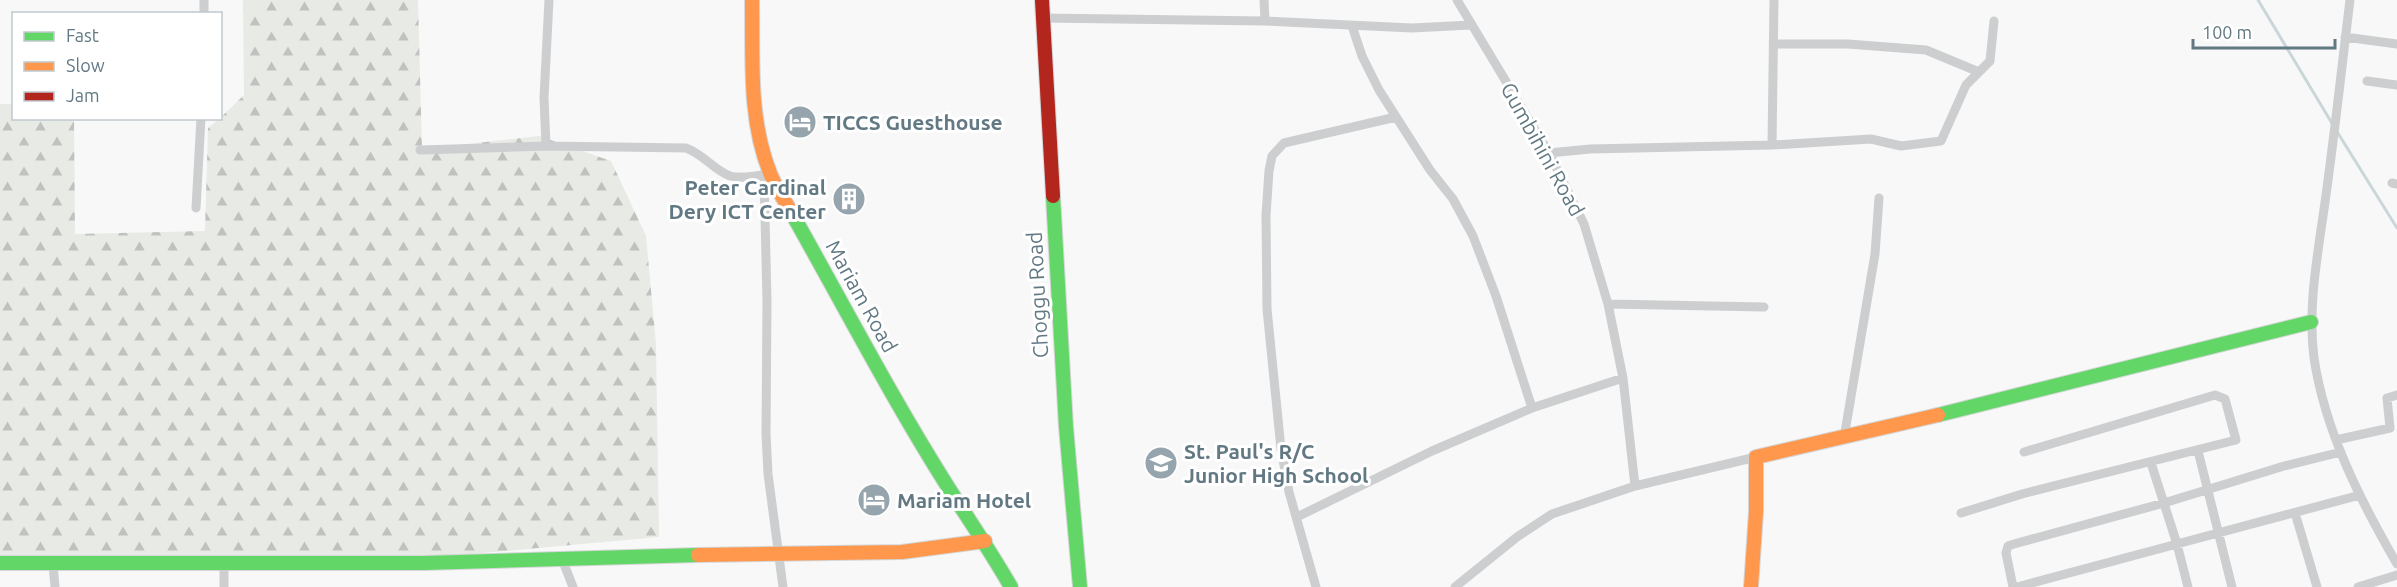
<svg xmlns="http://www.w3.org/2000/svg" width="2397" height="587" font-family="Ubuntu,sans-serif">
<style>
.forest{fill:url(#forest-firs)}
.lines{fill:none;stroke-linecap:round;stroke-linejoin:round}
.stream{stroke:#cad6d8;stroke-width:3}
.fast-casing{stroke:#d5d6d7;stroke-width:16}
.slow-casing{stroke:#d5d6d7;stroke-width:16}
.jam-casing{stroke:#d5d6d7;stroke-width:16}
.street{stroke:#cdcecf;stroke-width:9}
.fast{stroke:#63d668;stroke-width:14}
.slow{stroke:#ff974d;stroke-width:14}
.jam{stroke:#b3261e;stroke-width:14}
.labels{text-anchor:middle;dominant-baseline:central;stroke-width:6;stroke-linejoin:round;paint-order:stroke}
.poi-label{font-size:21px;font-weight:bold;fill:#627984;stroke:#fff;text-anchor:start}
.street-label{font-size:21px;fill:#627984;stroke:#fff}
</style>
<defs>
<pattern id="forest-firs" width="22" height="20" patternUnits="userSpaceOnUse" patternTransform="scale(1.5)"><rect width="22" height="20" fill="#e8eae5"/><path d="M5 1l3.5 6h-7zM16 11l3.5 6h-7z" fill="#bfc2bf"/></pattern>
</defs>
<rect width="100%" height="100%" fill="#f8f8f8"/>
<path class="forest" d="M243,0H418L422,149L539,136L611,161L646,236L656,344L659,537L439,557H0V104H13L14,118L74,119L75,234L205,231L208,128L220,118L244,95Z"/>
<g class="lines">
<path class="stream" d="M2258,0L2333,125
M2336,130L2397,228"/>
<g class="fast-casing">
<path id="fast" d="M1053,196L1066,427L1080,587
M790,210C842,302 891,397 948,487C969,520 991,552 1011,587
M1938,415L2311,322
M0,563H424L698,555"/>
</g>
<g class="slow-casing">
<path id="slow" d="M752,0C753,58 748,118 770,173C775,186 783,198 790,210
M698,555L902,552L985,541
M1751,587L1756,512V457L1938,415"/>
</g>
<g class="jam-casing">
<path id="jam" d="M1042,0L1053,196"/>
</g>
<path class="street" d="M1264,0L1265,21
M1457,0L1549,153L1584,224L1608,304L1623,378L1635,486
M2350,0C2342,65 2335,130 2326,195C2319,248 2307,304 2314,358C2325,431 2360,500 2397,564
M204,14V0
M1042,18L1265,21L1412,28L1471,25
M1352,26L1362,56L1379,90L1430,170L1453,199L1473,236L1496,296L1532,408
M2345,37L2397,44
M1774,44H1848L1926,50L1979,72
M2367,81L2397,85
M1772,145L1774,0
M546,146L544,98L549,0
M420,150L546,146L686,148C703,154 714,170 730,176C742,179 756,176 768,174
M1549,153L1590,149L1772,145L1871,139L1901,146L1941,141L1966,85L1990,61L1994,21
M764,175L767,301L766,434L768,474L783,587
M2392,183L2397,184
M196,208L201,118
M1608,304L1764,307
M1844,438L1875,254L1879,198
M2336,440L2390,428L2387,398L2397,395
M2198,451L2232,587
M2151,463L2177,544L2360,495
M1961,513L2022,494L2236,440L2225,399L2215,395L2024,452
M2295,513L2317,587
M1297,517L1432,451L1532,408L1623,378
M562,559L573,587
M53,564L55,587
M224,587V565
M1316,587L1289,492L1281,449L1267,309L1266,215L1269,171L1272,156L1284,143L1396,117
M1455,587L1517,537L1552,514L1635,486L1756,457
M2013,587L2006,553L2008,546L2014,544L2164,503L2284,466L2341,452
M2017,587L2177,544L2188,587
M2358,587L2397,575"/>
<use href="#fast" class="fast"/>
<use href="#slow" class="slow"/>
<use href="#jam" class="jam"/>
</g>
<defs>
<g id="hotel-disc" transform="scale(1.725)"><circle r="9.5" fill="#96a5ad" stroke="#fff"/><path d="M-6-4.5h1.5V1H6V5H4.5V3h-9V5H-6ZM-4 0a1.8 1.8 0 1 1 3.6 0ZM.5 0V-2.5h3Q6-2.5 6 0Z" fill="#fff"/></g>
<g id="building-disc" transform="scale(1.725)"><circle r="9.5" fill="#96a5ad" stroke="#fff"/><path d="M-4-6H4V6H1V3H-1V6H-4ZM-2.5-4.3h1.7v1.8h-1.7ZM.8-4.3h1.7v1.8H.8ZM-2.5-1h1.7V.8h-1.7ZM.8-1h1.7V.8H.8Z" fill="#fff"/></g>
<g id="school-disc" transform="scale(1.725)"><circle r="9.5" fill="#96a5ad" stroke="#fff"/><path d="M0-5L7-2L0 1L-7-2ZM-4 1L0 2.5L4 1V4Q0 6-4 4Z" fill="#fff"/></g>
</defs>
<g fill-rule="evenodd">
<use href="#hotel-disc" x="800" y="122"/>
<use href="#building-disc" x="849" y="199"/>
<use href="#school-disc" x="1161" y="463"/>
<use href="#hotel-disc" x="874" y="500"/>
</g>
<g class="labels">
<g class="poi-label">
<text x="823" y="122">TICCS Guesthouse</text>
<text x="826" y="187" text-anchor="end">Peter Cardinal<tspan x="826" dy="24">Dery ICT Center</tspan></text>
<text x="1184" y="451">St. Paul's R/C<tspan x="1184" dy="24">Junior High School</tspan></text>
<text x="897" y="500">Mariam Hotel</text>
</g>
<g class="street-label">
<text transform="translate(1543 149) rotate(61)">Gumbihini Road</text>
<text transform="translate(1037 295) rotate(-93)">Choggu Road</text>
<text transform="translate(862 296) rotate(61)">Mariam Road</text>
</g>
</g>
<rect x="12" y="12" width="210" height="108" fill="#ffffff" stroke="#c0c9ce" stroke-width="1.5"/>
<rect x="24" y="32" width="30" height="9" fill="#63d668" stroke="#c0c9ce" stroke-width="1.5"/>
<text x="66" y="42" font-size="18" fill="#627984">Fast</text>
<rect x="24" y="62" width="30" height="9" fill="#ff974d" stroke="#c0c9ce" stroke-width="1.5"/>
<text x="66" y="72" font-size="18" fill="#627984">Slow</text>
<rect x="24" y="92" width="30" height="9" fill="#b3261e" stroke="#c0c9ce" stroke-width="1.5"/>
<text x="66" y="102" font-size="18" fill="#627984">Jam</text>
<path d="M2193 39v9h142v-9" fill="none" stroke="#627984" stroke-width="3"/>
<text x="2202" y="39" font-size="18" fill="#627984" stroke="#ffffff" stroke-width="4.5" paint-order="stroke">100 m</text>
</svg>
